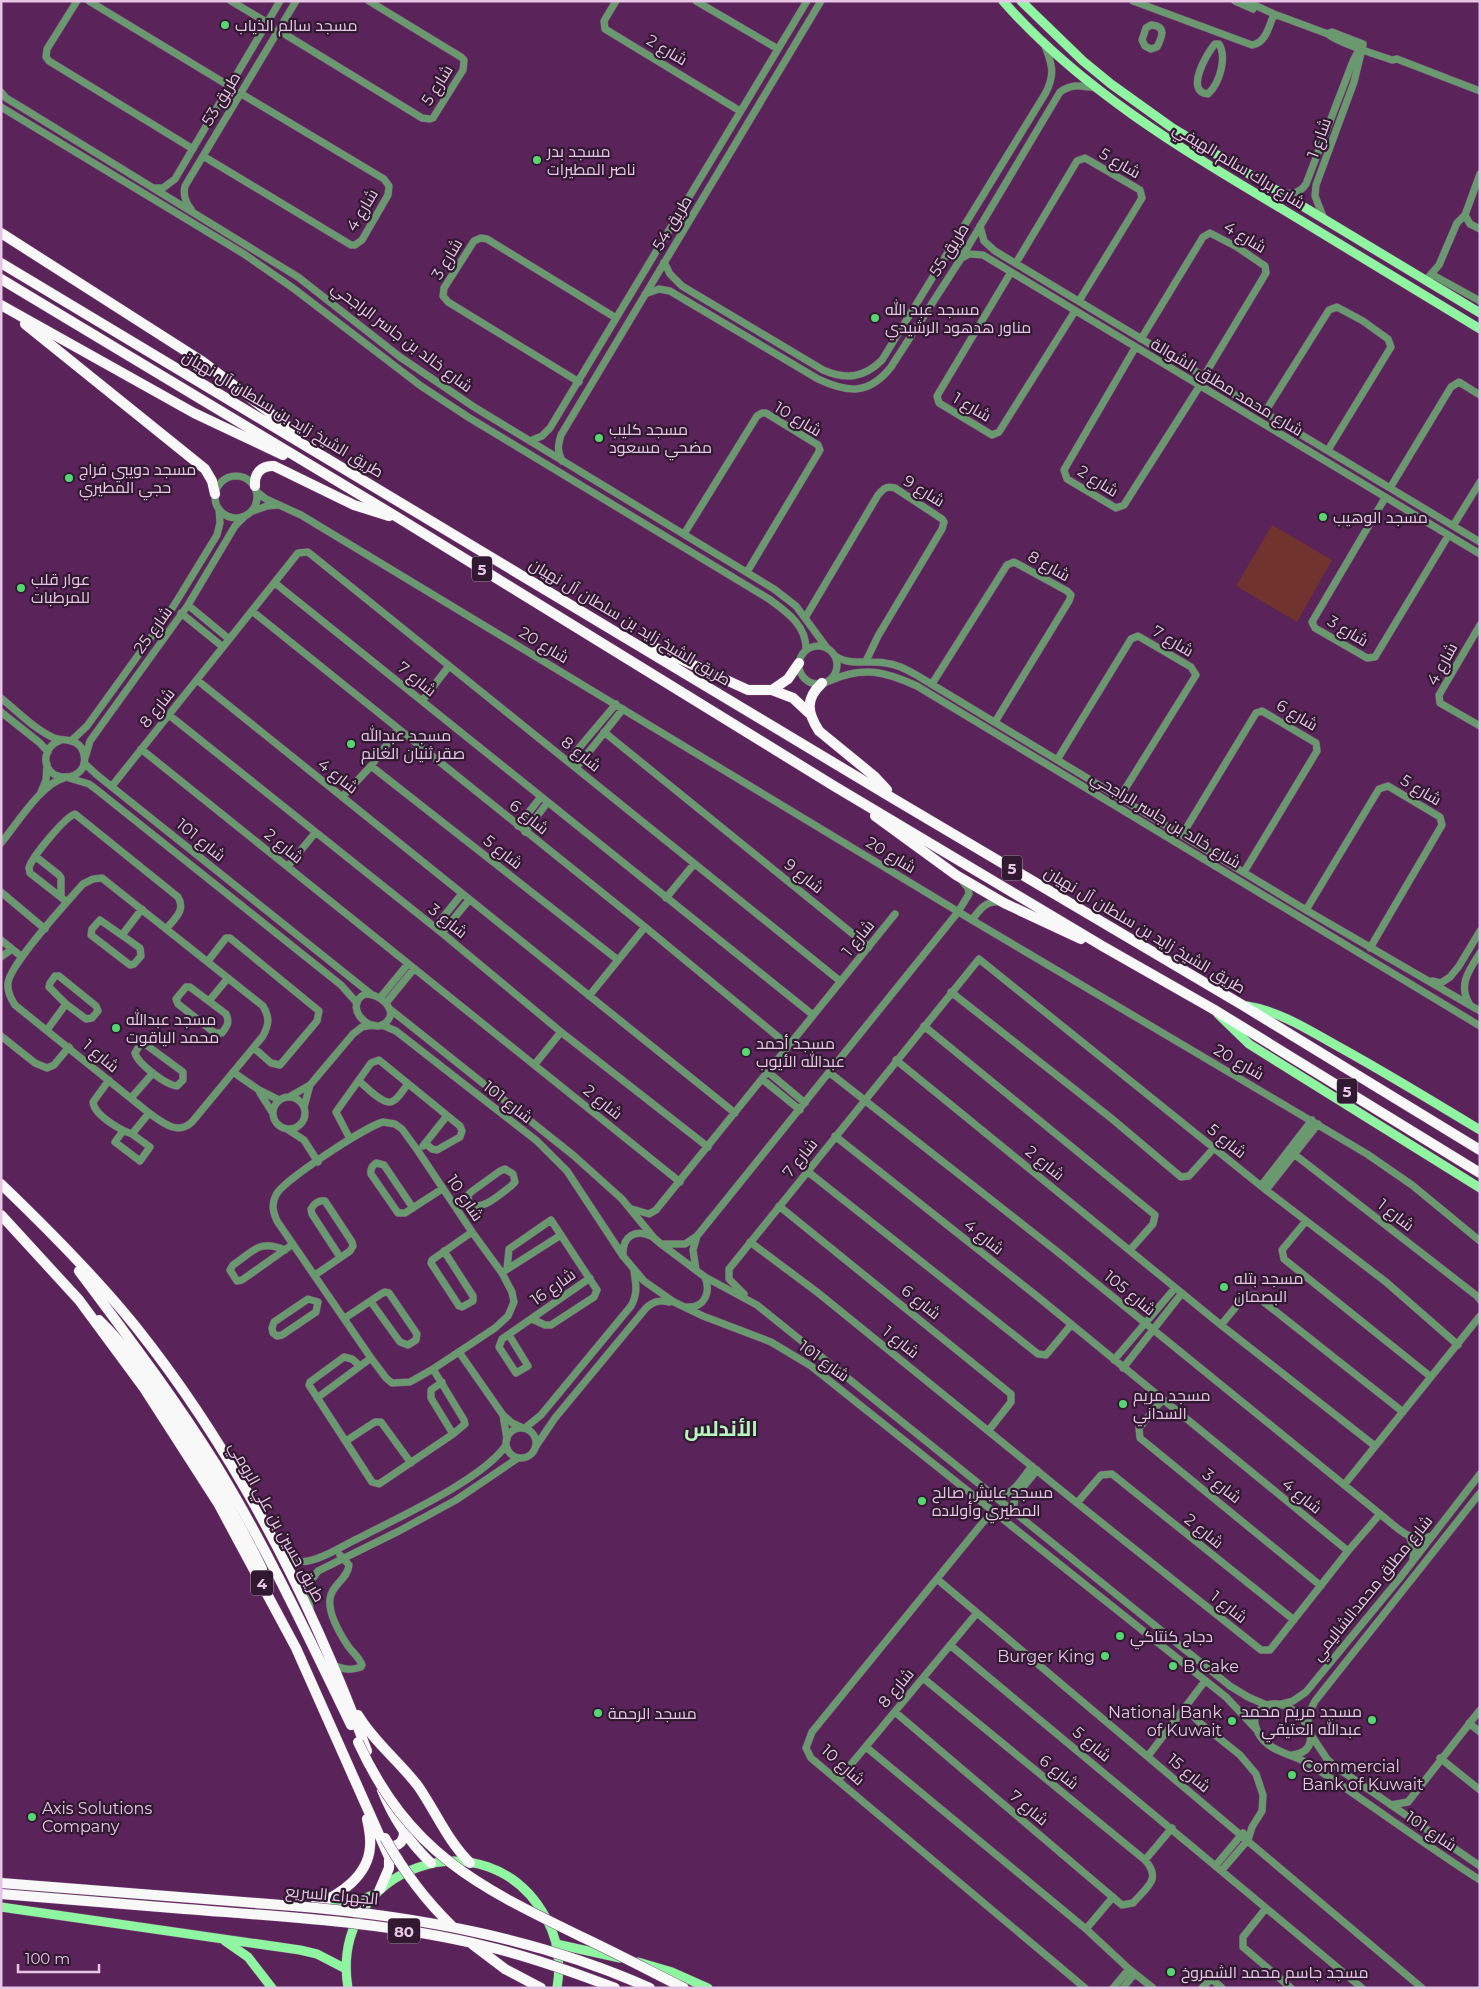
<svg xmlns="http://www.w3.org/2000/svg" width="1481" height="1989" font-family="Montserrat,Cairo,sans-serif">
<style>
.green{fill:#71332d}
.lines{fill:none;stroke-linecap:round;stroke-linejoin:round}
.minor-casing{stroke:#764475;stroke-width:8}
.major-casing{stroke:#764475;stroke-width:10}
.highway-casing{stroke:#764475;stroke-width:11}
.minor{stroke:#6a9970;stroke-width:7}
.major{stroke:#90f5a0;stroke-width:9}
.highway{stroke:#f8f8f8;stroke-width:10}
.highway-bridge-casing{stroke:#764475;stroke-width:11;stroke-linecap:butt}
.highway-bridge{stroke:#f8f8f8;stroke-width:10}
.poi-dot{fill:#55d671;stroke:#311931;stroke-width:2}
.labels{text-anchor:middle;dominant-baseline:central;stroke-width:4.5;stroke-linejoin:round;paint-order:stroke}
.shield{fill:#311931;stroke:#b092ae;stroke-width:1}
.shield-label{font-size:15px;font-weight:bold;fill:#e6c6e4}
.poi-label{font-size:16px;fill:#e6c6e4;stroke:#311931;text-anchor:start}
.street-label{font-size:16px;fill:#e6c6e4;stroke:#311931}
.district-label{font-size:21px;font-weight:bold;fill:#b6f6be;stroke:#311931}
</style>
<rect width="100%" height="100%" fill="#5a2359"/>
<path class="green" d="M1272,525L1332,560L1297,622L1236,586Z"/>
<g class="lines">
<g class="minor-casing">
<path id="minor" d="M77,1L47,49L46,57L49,61L193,149
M89,1L231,87
M231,1L268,23
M616,1L604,21L605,29L740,111
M696,1L778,49
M1133,1L1252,45C1266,43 1269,26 1274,14
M1235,1L1253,9
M1246,1L1274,14L1328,34C1337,43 1378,55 1392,60L1397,59L1480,91
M1151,25C1167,26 1162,37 1157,47L1151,49L1145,46L1142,40L1146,28Z
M278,30L422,118L430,119L433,118L463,70L464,60L461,57L369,1
M1329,33L1332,32L1363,44
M1215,44H1219C1227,57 1220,83 1208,94C1184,92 1207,53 1215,44Z
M1,92L6,98L21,107L298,277L400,357L474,407L774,589L796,606L827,648
M1,107L244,254L293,288L421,386L468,417L769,599C787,612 807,626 806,650
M203,156L351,245H355L362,240L388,195L389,186L384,179L240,93
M1480,174L1465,215L1470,224L1480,229
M155,188H163L175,179L280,1
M1282,193C1293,194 1300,193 1306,184L1353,61L1361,46
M191,209C185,202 183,195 185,186L296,1
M1324,219L1315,196L1316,185L1354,82L1363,45
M980,226L984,241L995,251L1480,542
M962,258L969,254L983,255C1148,356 1314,455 1480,554
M664,262L670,274L682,286L823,370C846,380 864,378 882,360L1045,94C1056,74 1052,64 1044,43
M1016,263L1077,161L1085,158L1140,190L1142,198L1079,301
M1011,272L937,396L939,403L992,435L999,432L1075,311
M1431,274L1480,301
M1426,280L1439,265L1457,223L1465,215
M645,294L659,289L670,291L818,379C848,393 869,395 891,367L960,260L1060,92C1073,83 1081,86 1096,88
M1141,339L1203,237L1210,233L1237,247L1265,266L1266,273L1204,376
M1135,348L1064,470L1067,479L1116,508L1124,505L1199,387
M579,382L448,302L443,296L444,288L474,241L481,238L487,239L616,318
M1265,412L1329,310L1337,307L1363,321L1388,339L1391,347L1328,450
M530,441L542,436L550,428L807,1
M562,461C557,451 558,445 561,435L821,1
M215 497a21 21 0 1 1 42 0a21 21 0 1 1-42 0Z
M1390,488L1451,387L1459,382L1480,395
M257,492L266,499L301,515L972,920L1367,1154L1412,1185L1480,1241
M1385,498L1312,622L1315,628L1367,658L1375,657L1448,536
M253,511L267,506L278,505
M1453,526L1480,482
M684,534L757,416L762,413H766L818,445L820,450L747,572
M275,583L813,1015
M188,605L229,639
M252,611L645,927L788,1045
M181,613L223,647
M805,618L878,495C884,488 886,486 895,488L942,519L944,522L942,529L878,636L866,661
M1480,625L1439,695L1440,703L1480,726
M799 665a19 19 0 1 1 38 0a19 19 0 1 1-38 0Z
M835,656C850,666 868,660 885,663C897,664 907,670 918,676L1306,910L1480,1011
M197,680L735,1113
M829,681C863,666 884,671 917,686L1480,1026
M932,684L1007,565L1014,562L1067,591L1071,595L1069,601L995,722
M1,698C17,711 34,729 54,738C61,741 69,738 76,743C80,745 83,750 84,755C90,783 43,785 46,757C47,748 53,743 61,740
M422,701L449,666
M1,712L40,743L48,752
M169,715L442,933L561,1032L708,1147
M604,732L869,947
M71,741L87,726L173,607L217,535L220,523L219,509
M141,749L680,1182
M85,758L90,741L188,605L235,526L244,517
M1057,760L1131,639L1138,636L1191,667L1196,675L1120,797
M568,761L616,704
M84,763L97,775L371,994
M371,766L618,960
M576,768L623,709
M69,778L89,784L97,790L341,985L357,1003
M112,786L298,553L308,552L840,981
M41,792L46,780L47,764
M342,797L371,766L398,729
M518,826L540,798
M525,832L547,803
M1182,835L1256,713L1262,711L1316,743L1317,751L1244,872
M1,843C16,825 42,783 64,778
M35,856L59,875L61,878V896
M288,866L315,833
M102,878L263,1006C270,1018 269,1024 263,1036L192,1122C177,1136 162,1122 149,1113L15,1005C11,999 7,991 8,983C10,964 68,901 83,884L93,879Z
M1,892L45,929
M666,898L694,864
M67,902L30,873L29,868C31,858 65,817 75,814L178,897C186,910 175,918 167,928
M1306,910L1379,789L1388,786L1440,817L1442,825L1370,948
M100,920L140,948L141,956L134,964L130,965L91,935L92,929Z
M972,920C980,909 986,900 1001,902
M435,927L461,895
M442,933L469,900
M122,935L142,909
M1,940L22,957
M1,957L12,949
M208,961L226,938H230L319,1011L317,1021L280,1065L271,1063L254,1048
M55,976H59L96,1006L98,1011L92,1018L86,1019L66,1004L49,987L50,983Z
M1432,981L1441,983L1450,977L1459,966L1480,931
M186,987H190L226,1014C230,1023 227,1026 222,1033H215L178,1004L176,999Z
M951,992L1111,1118L1181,1177L1189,1176L1214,1148
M365,994C377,994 389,1002 391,1014C381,1045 338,1008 365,994Z
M589,996L645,927
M380,998L407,965
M209,1001L228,978
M386,1003L413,970
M1469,1003C1458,985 1469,970 1480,953
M391,1010L573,1155L622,1199L654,1238L661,1244L705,1277L757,1305L1230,1686L1248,1697L1269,1706
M382,1025L396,1031L537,1141L567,1171L623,1256L644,1281L674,1302L703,1316L771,1342L811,1366L1226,1697L1256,1729
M924,1026L1155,1215L1153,1224L1130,1250
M47,1030L66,1004
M1,1036L35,1063L47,1068L54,1065L69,1047
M141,1043L145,1044L183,1072V1080L177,1086C166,1085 138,1064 135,1053Z
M896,1060L1221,1325L1375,1446
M535,1064L561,1032
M233,1072L259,1090L279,1100
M768,1072L805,1103
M830,1073L1059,1253L1380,1514C1397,1527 1409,1544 1432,1536
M762,1079L800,1110
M109,1080L93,1102C94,1115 120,1130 132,1134L149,1113
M359,1081C366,1087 385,1107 393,1101C399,1098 403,1090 407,1085
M260,1093L272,1112
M273 1113a16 16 0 1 1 32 0a16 16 0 1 1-32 0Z
M289,1097L310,1085L353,1034L362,1027L373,1025
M131,1098L153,1073
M304,1107L310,1085
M383,1122L395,1124L402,1129L418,1151L472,1232L502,1273L512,1292L514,1302L508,1316L495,1328L433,1369L410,1382L392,1383L386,1378L371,1358L277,1221C273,1212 271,1204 276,1195C282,1181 367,1126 383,1122Z
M287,1129L304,1140L318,1162
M123,1131L115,1142L140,1161L150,1147L132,1134
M835,1136L1038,1297L1348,1551
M350,1139L336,1112L371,1063L379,1060L460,1126L462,1131L460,1137L437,1150L432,1149L425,1143
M423,1146L446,1117
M1294,1154L1477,1296L1480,1300
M505,1169L513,1174L515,1182L511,1186C500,1194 481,1213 469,1203L468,1195L471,1192L500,1171Z
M807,1171L1038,1354L1046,1355L1071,1325
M1261,1186L1312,1120
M1266,1190L1318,1124
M779,1206L1011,1394V1402L989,1430
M413,1208L384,1165L376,1163C372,1166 370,1169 371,1174L398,1213H405L442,1189
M632,1209L649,1214L656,1210L895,914
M1306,1221L1282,1250L1284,1259L1431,1377
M750,1242L817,1292L1077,1503L1261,1650H1270L1348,1551L1380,1514
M662,1244H685L697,1236L958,912L969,894L968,888L963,882
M285,1250C259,1239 254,1251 233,1265L230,1270L237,1281L242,1280L293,1244
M444,1251L473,1296V1301L462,1307L459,1306L431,1263L432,1260L472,1232
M623,1256C622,1236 635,1228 653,1237
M507,1269L509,1249L551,1220L597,1290L594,1297L551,1325H545L532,1319
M506,1270L561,1235
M696,1270L693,1250L697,1236
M315,1275L350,1251L353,1246L352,1242L325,1201C318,1200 314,1204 311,1209L312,1214L340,1257
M744,1294L729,1279V1269L979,959L1266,1190L1386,1282L1458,1345
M308,1299L318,1302L316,1312L282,1335L277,1336L273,1333L272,1328L274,1322Z
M687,1307C705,1308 711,1292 705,1277
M345,1318L381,1294L385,1292L389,1293L417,1334L416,1340L408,1345L400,1342L371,1302
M1221,1325L1244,1297L1255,1295L1403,1412
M509,1335L528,1366L516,1373L499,1347L502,1339L590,1278
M459,1352L503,1415L512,1423L523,1428
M1114,1360L1175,1288
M360,1366L352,1359L344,1357L310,1382L309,1385L372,1482L379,1484L453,1434L465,1424L464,1420L433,1369
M1123,1368L1182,1293
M442,1382L431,1390V1398L453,1434
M317,1398L371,1358
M1162,1400L1139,1428L1140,1438L1321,1586
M503,1415L507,1439
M506 1443a15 15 0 1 1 30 0a15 15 0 1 1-30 0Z
M525,1428L541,1415L631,1306C638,1294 636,1284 634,1271
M346,1441L375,1422H381L411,1463
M536,1446L555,1418L646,1308C654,1301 659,1300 669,1302
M1344,1485L1480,1316
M995,1497C1013,1497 1022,1478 1032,1466
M1077,1503L1101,1475L1112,1474L1294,1620
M1013,1511L1015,1497L1037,1470
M999,1516L991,1517L984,1521L812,1732L806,1748L811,1758L1085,1988
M1410,1538L1414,1549L1413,1559
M280,1551C287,1558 298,1563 308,1561C325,1558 342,1546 357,1539C395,1519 484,1479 506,1445
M937,1579L1422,1988
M310,1607L307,1593L308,1585L318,1571L399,1531L456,1500L518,1458
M950,1645L1362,1988
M333,1665C343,1669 350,1671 361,1667L362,1665C359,1657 353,1653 348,1646C340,1634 328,1614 330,1599C331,1585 348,1579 349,1565L340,1555
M1278,1705L1293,1701L1306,1692L1399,1579L1480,1474
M1185,1708L1200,1723L1240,1755L1256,1774L1263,1795L1262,1811L1252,1827L1248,1840L1222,1870
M895,1712L1122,1905L1133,1903C1147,1887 1162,1879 1145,1860L923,1678
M1469,1723L1480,1732
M1308,1725L1309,1713L1315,1701L1480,1493
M1311,1735L1327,1759L1336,1767L1480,1866
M866,1747L1086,1929L1129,1969L1153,1988
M1292,1755C1336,1750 1291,1687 1262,1708C1249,1717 1256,1732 1264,1741C1277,1754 1299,1756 1314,1767C1370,1804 1424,1844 1480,1880
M1148,1756L1205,1681
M1440,1758L1480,1790
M838,1780L976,1614
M1391,1805L1408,1802L1480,1710
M1145,1860L1172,1828
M1216,1865L1243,1833
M1266,1908L1243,1937V1947L1291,1988
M1086,1929L1113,1897
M1113,1988L1129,1969
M1123,1988L1134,1974
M1202,1988L1210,1980L1214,1981L1222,1988"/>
</g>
<g class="major-casing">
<path id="major" d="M1003,1C1080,89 1183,150 1282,209C1348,249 1414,289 1480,329
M1021,1L1083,61L1111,84L1171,127L1480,313
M1247,1006C1280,1011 1312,1032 1341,1048C1388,1074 1434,1102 1480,1130
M1218,1014L1249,1044L1480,1188
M331,1906L350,1904L373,1895
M1,1907L300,1950L317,1954L346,1969
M225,1941L248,1957L272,1988
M556,1944L620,1958
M638,1962L672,1972L708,1988
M348,1988C328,1867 488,1811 546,1918C558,1939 561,1964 557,1988"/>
</g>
<g class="highway-casing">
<path id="highway" d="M1,233L203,362L299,435
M1,263L894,799L1244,1006L1480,1150
M1,279L397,517L834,786L1104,947L1213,1009L1480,1173
M1,305L194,413L283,455
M25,324L205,469L212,481L215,494
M255,486C254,474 261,465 274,466L354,505L389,516
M654,647L748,690H772L788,679L799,663
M822,683C805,699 807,712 819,731L874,776L887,790
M772,690L793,698L809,713
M875,816L956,875L1004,903L1081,939
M1,1184C48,1229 95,1276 136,1327C237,1454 311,1600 367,1751
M1,1215L79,1300L144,1388L218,1503L296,1648L389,1857V1868L380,1889
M79,1271C126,1334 173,1396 215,1463C266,1546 308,1636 351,1725
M99,1320C123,1343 142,1371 160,1398C198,1452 233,1509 262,1569
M358,1715C374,1742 399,1761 418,1786C436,1812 447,1840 470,1863
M382,1790C393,1818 409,1842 431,1863
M384,1844C395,1849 404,1844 404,1832
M1,1883L294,1906
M1,1894L185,1909
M315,1905C340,1895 368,1876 370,1847C371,1838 369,1828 367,1819
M505,1969L541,1988"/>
</g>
<use href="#minor" class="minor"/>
<use href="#major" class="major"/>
<use href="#highway" class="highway"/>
<g class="highway-bridge-casing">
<path id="highway-bridge" d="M358,1742C409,1853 477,1886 582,1937C616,1953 650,1971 684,1988
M385,1838C403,1870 426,1901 452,1926
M294,1906C415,1916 538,1938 650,1988
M185,1909C286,1917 387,1922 485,1946C529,1956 573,1972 615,1988
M472,1944L505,1969"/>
</g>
<use href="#highway-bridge" class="highway-bridge"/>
</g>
<g class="poi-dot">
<circle cx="225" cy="25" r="5"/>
<circle cx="537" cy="160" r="5"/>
<circle cx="875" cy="318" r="5"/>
<circle cx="599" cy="438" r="5"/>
<circle cx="69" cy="478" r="5"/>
<circle cx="1323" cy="517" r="5"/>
<circle cx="21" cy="588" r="5"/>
<circle cx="351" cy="744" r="5"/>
<circle cx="116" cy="1028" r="5"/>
<circle cx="746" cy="1052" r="5"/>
<circle cx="1224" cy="1287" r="5"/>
<circle cx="1123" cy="1404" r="5"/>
<circle cx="922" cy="1501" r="5"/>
<circle cx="1120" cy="1636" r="5"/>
<circle cx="1105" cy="1656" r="5"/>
<circle cx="1173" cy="1666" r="5"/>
<circle cx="598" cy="1713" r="5"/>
<circle cx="1372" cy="1720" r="5"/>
<circle cx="1232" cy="1721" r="5"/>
<circle cx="1292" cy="1775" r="5"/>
<circle cx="32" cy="1817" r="5"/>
<circle cx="1171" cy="1972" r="5"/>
</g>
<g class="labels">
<g class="shield">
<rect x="472" y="556.5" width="20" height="25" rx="4"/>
<rect x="1002" y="855.5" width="20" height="25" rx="4"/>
<rect x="1337" y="1078.5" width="20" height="25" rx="4"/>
<rect x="251" y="1570.5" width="22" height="25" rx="4"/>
<rect x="388" y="1918.5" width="32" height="25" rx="4"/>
</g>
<g class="shield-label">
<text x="482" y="569">5</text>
<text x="1012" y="868">5</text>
<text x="1347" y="1091">5</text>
<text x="262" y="1583">4</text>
<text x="404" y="1931">80</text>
</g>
<g class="poi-label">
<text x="235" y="25">مسجد سالم الذياب</text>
<text x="547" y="151">مسجد بدر<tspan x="547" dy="18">ناصر المطيرات</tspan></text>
<text x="885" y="309">مسجد عبد الله<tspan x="885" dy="18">مناور هدهود الرشيدي</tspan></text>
<text x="609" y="429">مسجد كليب<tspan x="609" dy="18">مضحي مسعود</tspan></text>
<text x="79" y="469">مسجد دويبي فراج<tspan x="79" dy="18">حجي المطيري</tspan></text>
<text x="1333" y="517">مسجد الوهيب</text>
<text x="31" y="579">عوار قلب<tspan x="31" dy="18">للمرطبات</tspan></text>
<text x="361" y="735">مسجد عبدالله<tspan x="361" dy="18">صقر ثنيان الغانم</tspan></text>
<text x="126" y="1019">مسجد عبدالله<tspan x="126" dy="18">محمد الياقوت</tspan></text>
<text x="756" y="1043">مسجد أحمد<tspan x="756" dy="18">عبدالله الأيوب</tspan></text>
<text x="1234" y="1278">مسجد بتله<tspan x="1234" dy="18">البصمان</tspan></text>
<text x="1133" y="1395">مسجد مريم<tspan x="1133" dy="18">السداني</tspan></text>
<text x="932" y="1492">مسجد عايش صالح<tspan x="932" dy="18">المطيري وأولاده</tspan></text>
<text x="1130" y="1636">دجاج كنتاكي</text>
<text x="1095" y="1656" text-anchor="end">Burger King</text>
<text x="1183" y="1666">B Cake</text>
<text x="1362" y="1711" text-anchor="end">مسجد مريم محمد<tspan x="1362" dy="18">عبدالله العتيقي</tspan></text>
<text x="1222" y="1712" text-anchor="end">National Bank<tspan x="1222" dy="18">of Kuwait</tspan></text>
<text x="608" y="1713">مسجد الرحمة</text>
<text x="1302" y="1766">Commercial<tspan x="1302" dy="18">Bank of Kuwait</tspan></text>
<text x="42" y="1808">Axis Solutions<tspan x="42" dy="18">Company</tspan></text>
<text x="1181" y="1972">مسجد جاسم محمد الشمروخ</text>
</g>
<g class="street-label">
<text transform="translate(667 50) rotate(31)">شارع 2</text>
<text transform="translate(437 85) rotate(-58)">شارع 5</text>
<text transform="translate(221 99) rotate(-59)">طريق 53</text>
<text transform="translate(1319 138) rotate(-70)">شارع 1</text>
<text transform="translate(1120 163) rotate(30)">شارع 5</text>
<text transform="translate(1239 166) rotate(31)">شارع براك سالم الهيفي</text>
<text transform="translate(362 210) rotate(-59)">شارع 4</text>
<text transform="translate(672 223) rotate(-59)">طريق 54</text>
<text transform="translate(1245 237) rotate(31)">شارع 4</text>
<text transform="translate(949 250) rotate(-58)">طريق 55</text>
<text transform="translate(447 259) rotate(-59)">شارع 3</text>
<text transform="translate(402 337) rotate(37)">شارع خالد بن جاسر الراجحي</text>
<text transform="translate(1227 387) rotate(31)">شارع محمد مطلق الشوالة</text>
<text transform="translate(972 407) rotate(31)">شارع 1</text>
<text transform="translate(283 414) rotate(31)">طريق الشيخ زايد بن سلطان آل نهيان</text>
<text transform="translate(798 419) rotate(31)">شارع 10</text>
<text transform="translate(1098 481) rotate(32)">شارع 2</text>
<text transform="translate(924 491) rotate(32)">شارع 9</text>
<text transform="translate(1049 566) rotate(29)">شارع 8</text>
<text transform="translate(630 622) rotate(31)">طريق الشيخ زايد بن سلطان آل نهيان</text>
<text transform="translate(153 630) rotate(-54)">شارع 25</text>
<text transform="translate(1348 631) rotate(31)">شارع 3</text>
<text transform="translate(1173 641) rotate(31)">شارع 7</text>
<text transform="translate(544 645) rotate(31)">شارع 20</text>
<text transform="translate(1442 664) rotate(-61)">شارع 4</text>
<text transform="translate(417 679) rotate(39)">شارع 7</text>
<text transform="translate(157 708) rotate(-51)">شارع 8</text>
<text transform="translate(1297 715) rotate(31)">شارع 6</text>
<text transform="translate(581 754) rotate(39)">شارع 8</text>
<text transform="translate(338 776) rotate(38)">شارع 4</text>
<text transform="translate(1421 790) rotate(31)">شارع 5</text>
<text transform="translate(529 817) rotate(39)">شارع 6</text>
<text transform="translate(1166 820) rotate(31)">شارع خالد بن جاسر الراجحي</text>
<text transform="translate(201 840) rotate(39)">شارع 101</text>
<text transform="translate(284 846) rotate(39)">شارع 2</text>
<text transform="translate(503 852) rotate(38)">شارع 5</text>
<text transform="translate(891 855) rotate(31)">شارع 20</text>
<text transform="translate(804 876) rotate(39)">شارع 9</text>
<text transform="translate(448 921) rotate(39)">شارع 3</text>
<text transform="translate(1145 930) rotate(31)">طريق الشيخ زايد بن سلطان آل نهيان</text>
<text transform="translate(858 938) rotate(-51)">شارع 1</text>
<text transform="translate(101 1056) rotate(40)">شارع 1</text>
<text transform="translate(1239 1062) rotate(30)">شارع 20</text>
<text transform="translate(508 1102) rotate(38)">شارع 101</text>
<text transform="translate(603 1102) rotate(39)">شارع 2</text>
<text transform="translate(1227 1141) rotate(39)">شارع 5</text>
<text transform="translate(800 1158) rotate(-51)">شارع 7</text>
<text transform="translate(1045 1163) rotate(39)">شارع 2</text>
<text transform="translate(465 1198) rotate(56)">شارع 10</text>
<text transform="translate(1396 1215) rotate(38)">شارع 1</text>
<text transform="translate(984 1237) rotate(39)">شارع 4</text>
<text transform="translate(553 1287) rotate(-35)">شارع 16</text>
<text transform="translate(1130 1293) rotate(39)">شارع 105</text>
<text transform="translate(921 1302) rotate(39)">شارع 6</text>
<text transform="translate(901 1342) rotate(39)">شارع 1</text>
<text transform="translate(824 1361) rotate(36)">شارع 101</text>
<text transform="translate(1222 1486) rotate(39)">شارع 3</text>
<text transform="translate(1302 1496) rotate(39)">شارع 4</text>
<text transform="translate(277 1522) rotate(61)">طريق حسين بن علي الرومي</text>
<text transform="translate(1204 1531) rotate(39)">شارع 2</text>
<text transform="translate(1372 1588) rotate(-51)">شارع مطلق محمدالشاليمي</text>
<text transform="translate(1229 1607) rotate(39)">شارع 1</text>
<text transform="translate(896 1688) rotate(-50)">شارع 8</text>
<text transform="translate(1092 1744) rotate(40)">شارع 5</text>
<text transform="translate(843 1765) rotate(42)">شارع 10</text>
<text transform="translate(1059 1772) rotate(39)">شارع 6</text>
<text transform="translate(1189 1773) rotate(40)">شارع 15</text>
<text transform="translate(1029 1808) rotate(40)">شارع 7</text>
<text transform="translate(1431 1831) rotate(34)">شارع 101</text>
<text transform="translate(332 1895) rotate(5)">الجهراء السريع</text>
</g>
<g class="district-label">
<text x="721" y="1428">الأندلس</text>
</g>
</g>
<rect width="1481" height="1989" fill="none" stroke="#e6c6e4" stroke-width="5"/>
<path d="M18 1964v8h81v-8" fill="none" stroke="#e6c6e4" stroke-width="2.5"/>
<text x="25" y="1964" font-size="15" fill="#e6c6e4" stroke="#311931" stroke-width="4" paint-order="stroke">100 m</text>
</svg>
